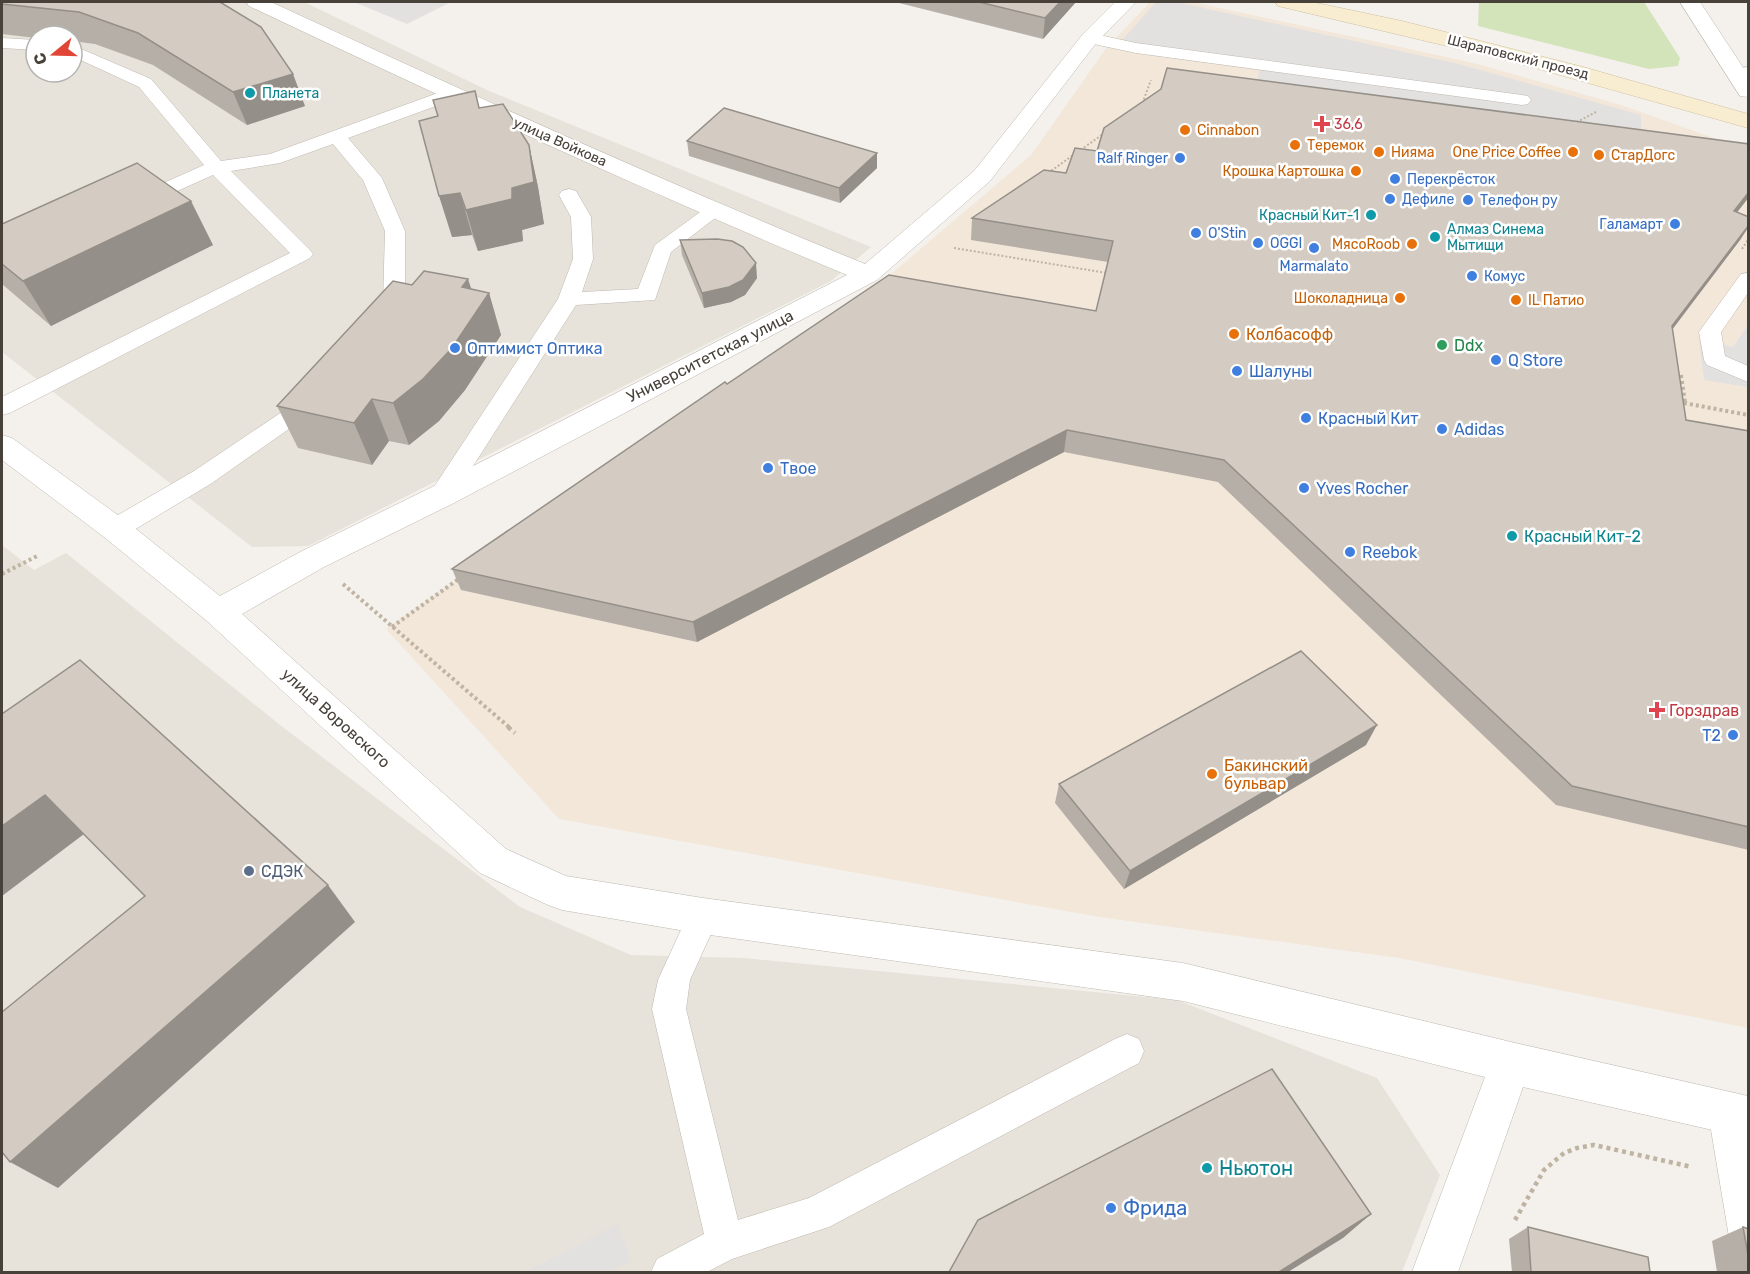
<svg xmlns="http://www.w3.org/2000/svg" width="1750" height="1274" font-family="Rubik,sans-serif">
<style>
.residential{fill:#e7e2da;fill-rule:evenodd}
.commercial{fill:#f3e7da}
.green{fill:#d3e3ba}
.parking{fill:#e3e1df}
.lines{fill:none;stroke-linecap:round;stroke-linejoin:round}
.service-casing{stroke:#beb8af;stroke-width:1}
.minor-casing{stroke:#beb8af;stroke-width:1}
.secondary-casing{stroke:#cec0a1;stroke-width:1}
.path-far2{stroke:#bfb3a2;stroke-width:2;stroke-dasharray:2 2;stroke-linecap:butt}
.path-far1{stroke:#bfb3a2;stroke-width:4;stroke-dasharray:3 3;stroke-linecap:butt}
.path{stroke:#bfb3a2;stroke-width:4.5;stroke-dasharray:4 4;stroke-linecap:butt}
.service{fill:#fff;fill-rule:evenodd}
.minor{fill:#fff;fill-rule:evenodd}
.secondary{fill:#f9edd1;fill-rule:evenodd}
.wall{fill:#b6afa7}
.shaded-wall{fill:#948f88}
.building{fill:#d4ccc2;stroke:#948f88;stroke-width:1.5}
.culture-dot{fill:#0f9aa8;stroke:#fff;stroke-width:2}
.health-dot{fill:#e0444e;stroke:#fff;stroke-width:2}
.food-dot{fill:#e8710a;stroke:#fff;stroke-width:2}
.shop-dot{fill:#3f7fe0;stroke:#fff;stroke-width:2}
.leisure-dot{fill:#2e9e5b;stroke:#fff;stroke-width:2}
.service-dot{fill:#5c6f8a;stroke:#fff;stroke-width:2}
.labels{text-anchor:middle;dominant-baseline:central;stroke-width:5;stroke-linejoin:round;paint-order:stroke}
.far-street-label{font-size:14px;fill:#47413a;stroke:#fff}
.far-culture-label{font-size:14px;fill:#0d838f;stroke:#fff;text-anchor:start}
.far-health-label{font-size:14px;fill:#be3a42;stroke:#fff;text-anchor:start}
.far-food-label{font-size:14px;fill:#c56008;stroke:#fff;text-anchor:start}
.far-shop-label{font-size:14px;fill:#366cbe;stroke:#fff;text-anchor:start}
.food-label{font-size:16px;fill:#c56008;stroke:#fff;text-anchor:start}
.leisure-label{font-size:16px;fill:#27864d;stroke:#fff;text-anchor:start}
.shop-label{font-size:16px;fill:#366cbe;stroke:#fff;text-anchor:start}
.street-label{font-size:16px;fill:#47413a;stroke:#fff}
.culture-label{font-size:16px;fill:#0d838f;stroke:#fff;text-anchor:start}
.health-label{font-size:16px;fill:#be3a42;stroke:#fff;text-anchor:start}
.service-label{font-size:16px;fill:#4e5e75;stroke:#fff;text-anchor:start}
.near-culture-label{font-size:20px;fill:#0d838f;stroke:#fff;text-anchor:start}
.near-shop-label{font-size:20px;fill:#366cbe;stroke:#fff;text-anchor:start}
</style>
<rect width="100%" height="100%" fill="#f4f1ec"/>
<path class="residential" d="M2,2H304L489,91L871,247L831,281L308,546L252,547L2,352ZM36,36H72V72H36Z
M2,545L34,570L66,553L280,725L520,907L631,955L743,958L1177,1000L1377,1078L1440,1175L1402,1272H2Z"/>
<path class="commercial" d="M1150,2H1192L1474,63L1621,105L1748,150V1028L1399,958L1099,917L559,819L386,629L870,292L1031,155L1107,47Z"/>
<path class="green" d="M1479,2H1644L1680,58L1678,66L1649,69L1478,26Z"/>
<path class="parking" d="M354,2H451L407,24Z
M1156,2H1177L1459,64L1641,115V133L1258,80L1259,69L1114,49Z
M1748,325V387L1704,380L1699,340L1733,347Z
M618,1224L631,1261L608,1272H524Z"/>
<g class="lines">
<g class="service-casing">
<path id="service" d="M1090,33L1136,43L1522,95L1528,96L1531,100L1528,104L1522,105L1136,53L1084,42L1082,38L1084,34Z
M2,38L36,40V50L2,48Z
M72,45L151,79L221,161L270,154L446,90H458L461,94L458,98L348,138L382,178L405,231V305L394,322L386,324L378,322L375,317L383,305L385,231L363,180L333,144L280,163L231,171L310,250L313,254L310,258L10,413L2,415V397L290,253L213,175L146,205H132L129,201L132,197L204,165L139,87L72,56Z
M1748,67V83L1742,82L1739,78L1742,68Z
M569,189L576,191L591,217L593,259L582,292L638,289L655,245L707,207H721L724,211L671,252L655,300L576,305L450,502L441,505L432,502L429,496L432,490L558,299L573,259L571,217L559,195L562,191Z
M1748,273V293L1721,332L1725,356L1748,366V382L1707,365L1704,360L1699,332L1741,274Z
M315,392L323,395L327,400L323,405L212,483L124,536L115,538L106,536L102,529L106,522L194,471L307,395Z
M703,901L714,906L719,916L690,980L686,1009L738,1220L809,1198L1115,1039L1127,1034L1139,1039L1144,1051L1139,1063L829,1227L732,1259L707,1272H651L657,1259L704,1234L652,1009L658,980L692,906Z
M1725,1095L1737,1100L1742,1112L1748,1143V1256L1735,1250L1729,1237L1708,1112L1713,1100Z"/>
</g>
<g class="minor-casing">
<path id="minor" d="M246,2H271C467,93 664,182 865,264L974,171L1083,34L1115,2H1136L1097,42L990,181L877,280L452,504L324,567L242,614L506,849L566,876L703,898L1183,963L1511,1042L1748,1096V1138L1523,1087L1458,1272H1412L1485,1077L1183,1001L703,934L562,910L548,905L480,873L207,621L104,537L2,460V435L12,438L126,521L220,596L302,551L430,488L847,275C645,191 447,100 249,6Z
M1680,2H1700L1748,75V97L1740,96Z"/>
</g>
<g class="secondary-casing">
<path id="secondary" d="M1275,2H1312L1402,21L1583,67L1748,114V128L1510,61L1278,6Z"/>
</g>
<path class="path-far2" d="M1141,107L1151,80
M1573,124L1596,112
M1048,173L1106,132
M954,248L1107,273
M1742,249L1748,240"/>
<path class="path-far1" d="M1681,375L1685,403
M1684,403L1748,415
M2,574L39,555
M343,584L510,728
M392,627L460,578"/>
<path class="path" d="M508,727L515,733
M1515,1220L1544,1170L1564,1153L1577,1148L1594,1145L1692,1167"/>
<use href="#service" class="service"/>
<use href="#minor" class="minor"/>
<use href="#secondary" class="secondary"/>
</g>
<path class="wall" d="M2,2H220L305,106L247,125L153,65L95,44L72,41V36H36V38L2,34Z
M895,2H1076L1043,39Z
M480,108L529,145L538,187L544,224L522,230L523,241L478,251L472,235L452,237Z
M687,141L877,153V168L840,203L689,156Z
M1749,144V197L1737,212L1749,217V227L1740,240L1672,330L1686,420L1749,431V850L1556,805L1218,482L1064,452L697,642L461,590L452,569L727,384L1096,311L1108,262L971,240L972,218L1066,173L1097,151Z
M2,224L213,245L51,326L2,284Z
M680,240L757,278L745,295L731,302L704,308L682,255Z
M472,289L489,293L501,335L465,390L439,421L409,445L389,441L372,465L298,448L277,406Z
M1366,745L1124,889L1055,803L1059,784Z
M1528,1227L1650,1272H1512L1509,1239Z
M1743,1227L1749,1229V1272H1717L1712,1241Z"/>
<path class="shaded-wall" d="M1060,2H1076L1043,39L1045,18Z
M293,74L305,106L247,125L233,92Z
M529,145L538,187L544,224L522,230L523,241L478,251L466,210L512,188Z
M877,153V168L840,203L839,188Z
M1749,192V197L1721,233L1734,211Z
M460,193L472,235L452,237L439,196Z
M191,201L213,245L51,326L23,281Z
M1749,225L1740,240L1658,348L1672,326Z
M756,263L757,278L745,295L731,302L704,308L702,293Z
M468,279L478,309L489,293L501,335L465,390L439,421L409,445L393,403L462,287Z
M372,399L389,441L372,465L354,423Z
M1067,430L1064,452L697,642L693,622Z
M1377,725L1366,745L1124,889L1130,871Z
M45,795L84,834L2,896V826Z
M328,885L355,922L58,1188L10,1162Z
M1371,1214L1343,1238L1288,1272H1279Z"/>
<path class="building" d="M2,2H220L261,27L293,74L233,92L138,33L79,12L2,4Z
M979,2H1060L1045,18Z
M1167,68L1749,144V192L1734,211L1749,217V225L1672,326L1686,420L1749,431V827L1572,786L1224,460L1067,430L693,622L452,569L725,382L727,384L889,275L1096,311L1113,241L972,218L1044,170L1066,173L1075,148L1097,151L1104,128L1161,89Z
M475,91L479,108L503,104L529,145L534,182L512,188V199L466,210L460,193L439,196L419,121L438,116L433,100Z
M724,108L877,153L839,188L687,141Z
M137,163L191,201L23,281L2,264V224Z
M717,239L732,241L743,247L756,263L743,280L729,287L702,293L680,240Z
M424,271L468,279L462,287L489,293L452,348L423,379L393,403L372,399L354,423L277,406L393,281L412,285Z
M1301,651L1377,725L1130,871L1059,784Z
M80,660L328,885L10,1162L2,1152V1012L145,896L45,795L2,826V714Z
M1272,1069L1371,1214L1279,1272H949L978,1220Z
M1528,1227L1648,1257L1650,1272H1531Z
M1743,1227L1749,1229V1260Z"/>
<g class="culture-dot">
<circle cx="250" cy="93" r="6"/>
<circle cx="1371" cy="215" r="6"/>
<circle cx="1435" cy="237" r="6"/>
<circle cx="1512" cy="536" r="6"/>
<circle cx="1207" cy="1168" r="6"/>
</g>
<g class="health-dot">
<path d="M1319 115h6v6h6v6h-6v6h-6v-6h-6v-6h6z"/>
<path d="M1654 701h6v6h6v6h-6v6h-6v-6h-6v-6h6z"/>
</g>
<g class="food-dot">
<circle cx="1185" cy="130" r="6"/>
<circle cx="1295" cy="145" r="6"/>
<circle cx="1379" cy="152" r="6"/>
<circle cx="1573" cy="152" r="6"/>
<circle cx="1599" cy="155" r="6"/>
<circle cx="1356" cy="171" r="6"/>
<circle cx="1412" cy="244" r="6"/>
<circle cx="1400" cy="298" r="6"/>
<circle cx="1516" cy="300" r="6"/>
<circle cx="1234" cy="334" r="6"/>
<circle cx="1212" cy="774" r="6"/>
</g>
<g class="shop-dot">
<circle cx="1180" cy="158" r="6"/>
<circle cx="1395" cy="179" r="6"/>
<circle cx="1390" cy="199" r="6"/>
<circle cx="1468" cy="200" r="6"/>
<circle cx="1675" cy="224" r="6"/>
<circle cx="1196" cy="233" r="6"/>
<circle cx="1258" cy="243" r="6"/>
<circle cx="1314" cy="248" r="6"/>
<circle cx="1472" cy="276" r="6"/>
<circle cx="455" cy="348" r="6"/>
<circle cx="1496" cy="360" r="6"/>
<circle cx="1237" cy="371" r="6"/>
<circle cx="1306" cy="418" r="6"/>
<circle cx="1442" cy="429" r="6"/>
<circle cx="768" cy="468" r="6"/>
<circle cx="1304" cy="488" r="6"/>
<circle cx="1350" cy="552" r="6"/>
<circle cx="1733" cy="735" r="6"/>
<circle cx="1111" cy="1208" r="6"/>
</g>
<circle class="leisure-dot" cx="1442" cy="345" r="6"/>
<circle class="service-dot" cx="249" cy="871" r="6"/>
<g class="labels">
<g class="far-street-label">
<text transform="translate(1518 57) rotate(14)">Шараповский проезд</text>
<text transform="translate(560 142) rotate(24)">улица Войкова</text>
</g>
<g class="far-culture-label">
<text x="262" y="93">Планета</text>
<text x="1359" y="215" text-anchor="end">Красный Кит-1</text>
<text x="1447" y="229">Алмаз Синема<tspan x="1447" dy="16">Мытищи</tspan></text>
</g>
<g class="far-health-label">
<text x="1334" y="124">36,6</text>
</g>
<g class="far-food-label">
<text x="1197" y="130">Cinnabon</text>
<text x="1307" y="145">Теремок</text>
<text x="1391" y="152">Нияма</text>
<text x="1561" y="152" text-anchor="end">One Price Coffee</text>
<text x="1611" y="155">СтарДогс</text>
<text x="1344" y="171" text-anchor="end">Крошка Картошка</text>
<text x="1400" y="244" text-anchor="end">МясоRoob</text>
<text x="1388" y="298" text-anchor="end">Шоколадница</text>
<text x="1528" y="300">IL Патио</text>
</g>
<g class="far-shop-label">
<text x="1168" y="158" text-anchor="end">Ralf Ringer</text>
<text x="1407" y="179">Перекрёсток</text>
<text x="1402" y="199">Дефиле</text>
<text x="1480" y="200">Телефон ру</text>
<text x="1663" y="224" text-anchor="end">Галамарт</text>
<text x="1208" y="233">O'Stin</text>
<text x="1270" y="243">OGGI</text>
<text x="1314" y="266" text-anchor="middle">Marmalato</text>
<text x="1484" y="276">Комус</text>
</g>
<g class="food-label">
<text x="1246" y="334">Колбасофф</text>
<text x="1224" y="765">Бакинский<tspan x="1224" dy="18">бульвар</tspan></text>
</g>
<g class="leisure-label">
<text x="1454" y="345">Ddx</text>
</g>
<g class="shop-label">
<text x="467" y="348">Оптимист Оптика</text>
<text x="1508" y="360">Q Store</text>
<text x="1249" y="371">Шалуны</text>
<text x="1318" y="418">Красный Кит</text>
<text x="1454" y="429">Adidas</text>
<text x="780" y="468">Твое</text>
<text x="1316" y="488">Yves Rocher</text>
<text x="1362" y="552">Reebok</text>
<text x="1721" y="735" text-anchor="end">T2</text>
</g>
<g class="street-label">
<text transform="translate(710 356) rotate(-27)">Университетская улица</text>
<text transform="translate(336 718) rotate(42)">улица Воровского</text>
</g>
<g class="culture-label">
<text x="1524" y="536">Красный Кит-2</text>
</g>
<g class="health-label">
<text x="1669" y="710">Горздрав</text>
</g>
<g class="service-label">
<text x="261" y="871">СДЭК</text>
</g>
<g class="near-culture-label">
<text x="1219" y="1168">Ньютон</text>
</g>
<g class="near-shop-label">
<text x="1123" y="1208">Фрида</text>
</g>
</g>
<rect width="1750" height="1274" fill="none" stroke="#47413a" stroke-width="6"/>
<g transform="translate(54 54) rotate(251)"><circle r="28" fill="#ffffff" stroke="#b5b3b0" stroke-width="1.5"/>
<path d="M0-4.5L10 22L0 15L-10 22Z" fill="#e14535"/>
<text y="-9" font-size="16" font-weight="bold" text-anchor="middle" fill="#47413a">С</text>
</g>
</svg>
